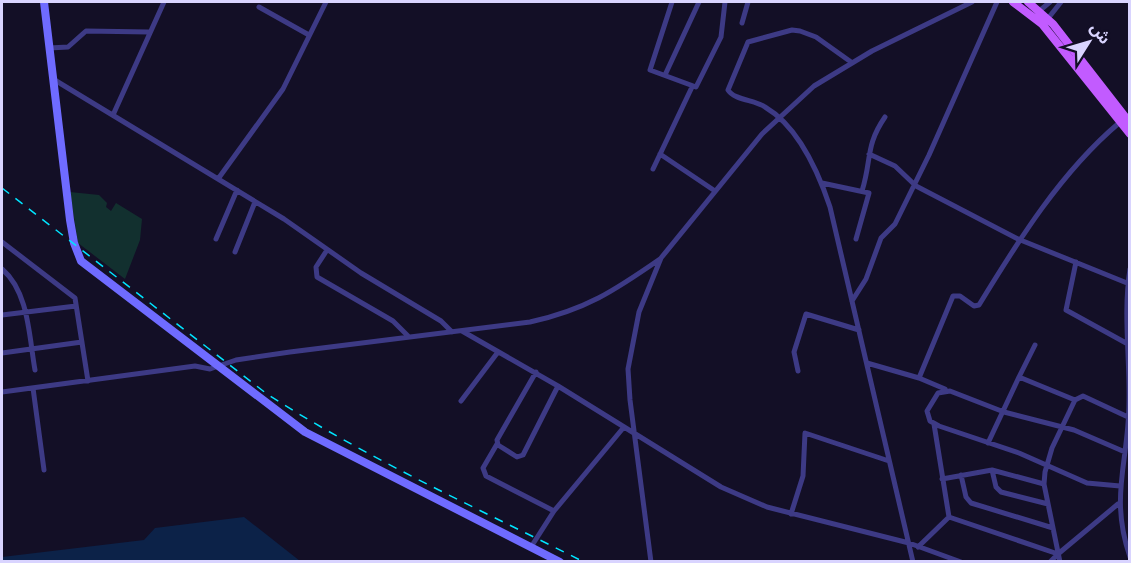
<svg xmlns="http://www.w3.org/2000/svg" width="1131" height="563" font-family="'Fira Sans','Noto Sans Arabic',sans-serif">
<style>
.green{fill:#12302f}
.water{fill:#0c2248}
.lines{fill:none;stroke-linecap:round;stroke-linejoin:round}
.street{stroke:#3d3a85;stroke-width:5}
.secondary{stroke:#6f6bff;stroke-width:8}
.primary{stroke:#c25bff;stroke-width:8}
.rail{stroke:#00e5ff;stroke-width:1.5;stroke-dasharray:9 8;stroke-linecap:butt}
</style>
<rect width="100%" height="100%" fill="#130f26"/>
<path class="green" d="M70,192L99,195L107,203L106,207L111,211L116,203L142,219L140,240L125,279L78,243Z"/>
<path class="water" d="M244,517L300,561H2V557L144,540L155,528Z"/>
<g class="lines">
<path class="street" d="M672,2L650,70L696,87L721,37L725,2
M259,7L309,35
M1038,12L1050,2
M1046,21L1061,2
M742,23L748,2
M49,48L68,47L86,31L149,32
M851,62L816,37L800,31L792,30L748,42L728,90C734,100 755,100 765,107C799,127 818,171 830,207L913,562
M665,75L699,2
M53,79L284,219L361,273L441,321L452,332
M113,115L164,2
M660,154L715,191
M869,154L895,166L916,186L1018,239L1127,283
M653,169L692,87
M218,179L283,89L326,2
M822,183L869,193L856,239
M862,191C872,159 865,146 885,117
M216,239L237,190
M2,242L75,298L88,381
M327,250L316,267L317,277L393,321L409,337
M235,252L255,202
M1076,262L1066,310L1126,343
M2,269C29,292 29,337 35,370
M1130,269C1123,314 1130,357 1129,402C1129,461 1109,496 1130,557
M852,301L866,279L881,238L895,224L929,155L997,2
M2,315L76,306
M462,331L558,386L721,487L767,507L909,543L961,562
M1035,345L1019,377L1075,400
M2,353L82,342
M867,363L919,378L953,296H960L974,306L979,305C1018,241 1061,172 1119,123
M798,371L794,352L806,314L859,330
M536,372L497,440L498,445L517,457L523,455L558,386
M919,378L945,389
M33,388L44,470
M2,392L195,366L210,369L236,360L290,352L530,322C585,310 614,291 660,259
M461,401L498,352
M934,424L949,517
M988,443L1019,377
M497,444L483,468L486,476L554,511
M992,470L996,487L1001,492L1048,504
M961,475L966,497L971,503L1053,528
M942,479L992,470L1044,484
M1120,486L1087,483L1019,453L939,426L930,421L927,411L938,393L950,391L1004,412L1074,430L1125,452
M791,514L803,476L805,433L889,461
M531,547L554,511L624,427
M918,547L949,517L1058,554L1050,562
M1058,554L1118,504
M651,562L630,400L628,369L639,312L661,258L762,134L814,86L872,51L972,2
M1060,562L1044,484L1045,472L1052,448L1075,400L1083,396L1128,417"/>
<path class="secondary" d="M44,2L70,220L74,243L81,261L305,432L560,562"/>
<path class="primary" d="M1013,2L1042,24L1130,134
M1028,2L1053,24L1130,123"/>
<path class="rail" d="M2,188L267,394C368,459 477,508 584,562"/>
</g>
<rect width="1131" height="563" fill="none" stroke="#d9d4ff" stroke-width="6"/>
<g transform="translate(1089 42) rotate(53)" stroke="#130f26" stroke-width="4.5" paint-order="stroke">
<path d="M0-4.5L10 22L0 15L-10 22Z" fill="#d9d4ff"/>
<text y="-9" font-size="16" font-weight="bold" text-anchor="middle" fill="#d9d4ff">ش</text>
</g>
</svg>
